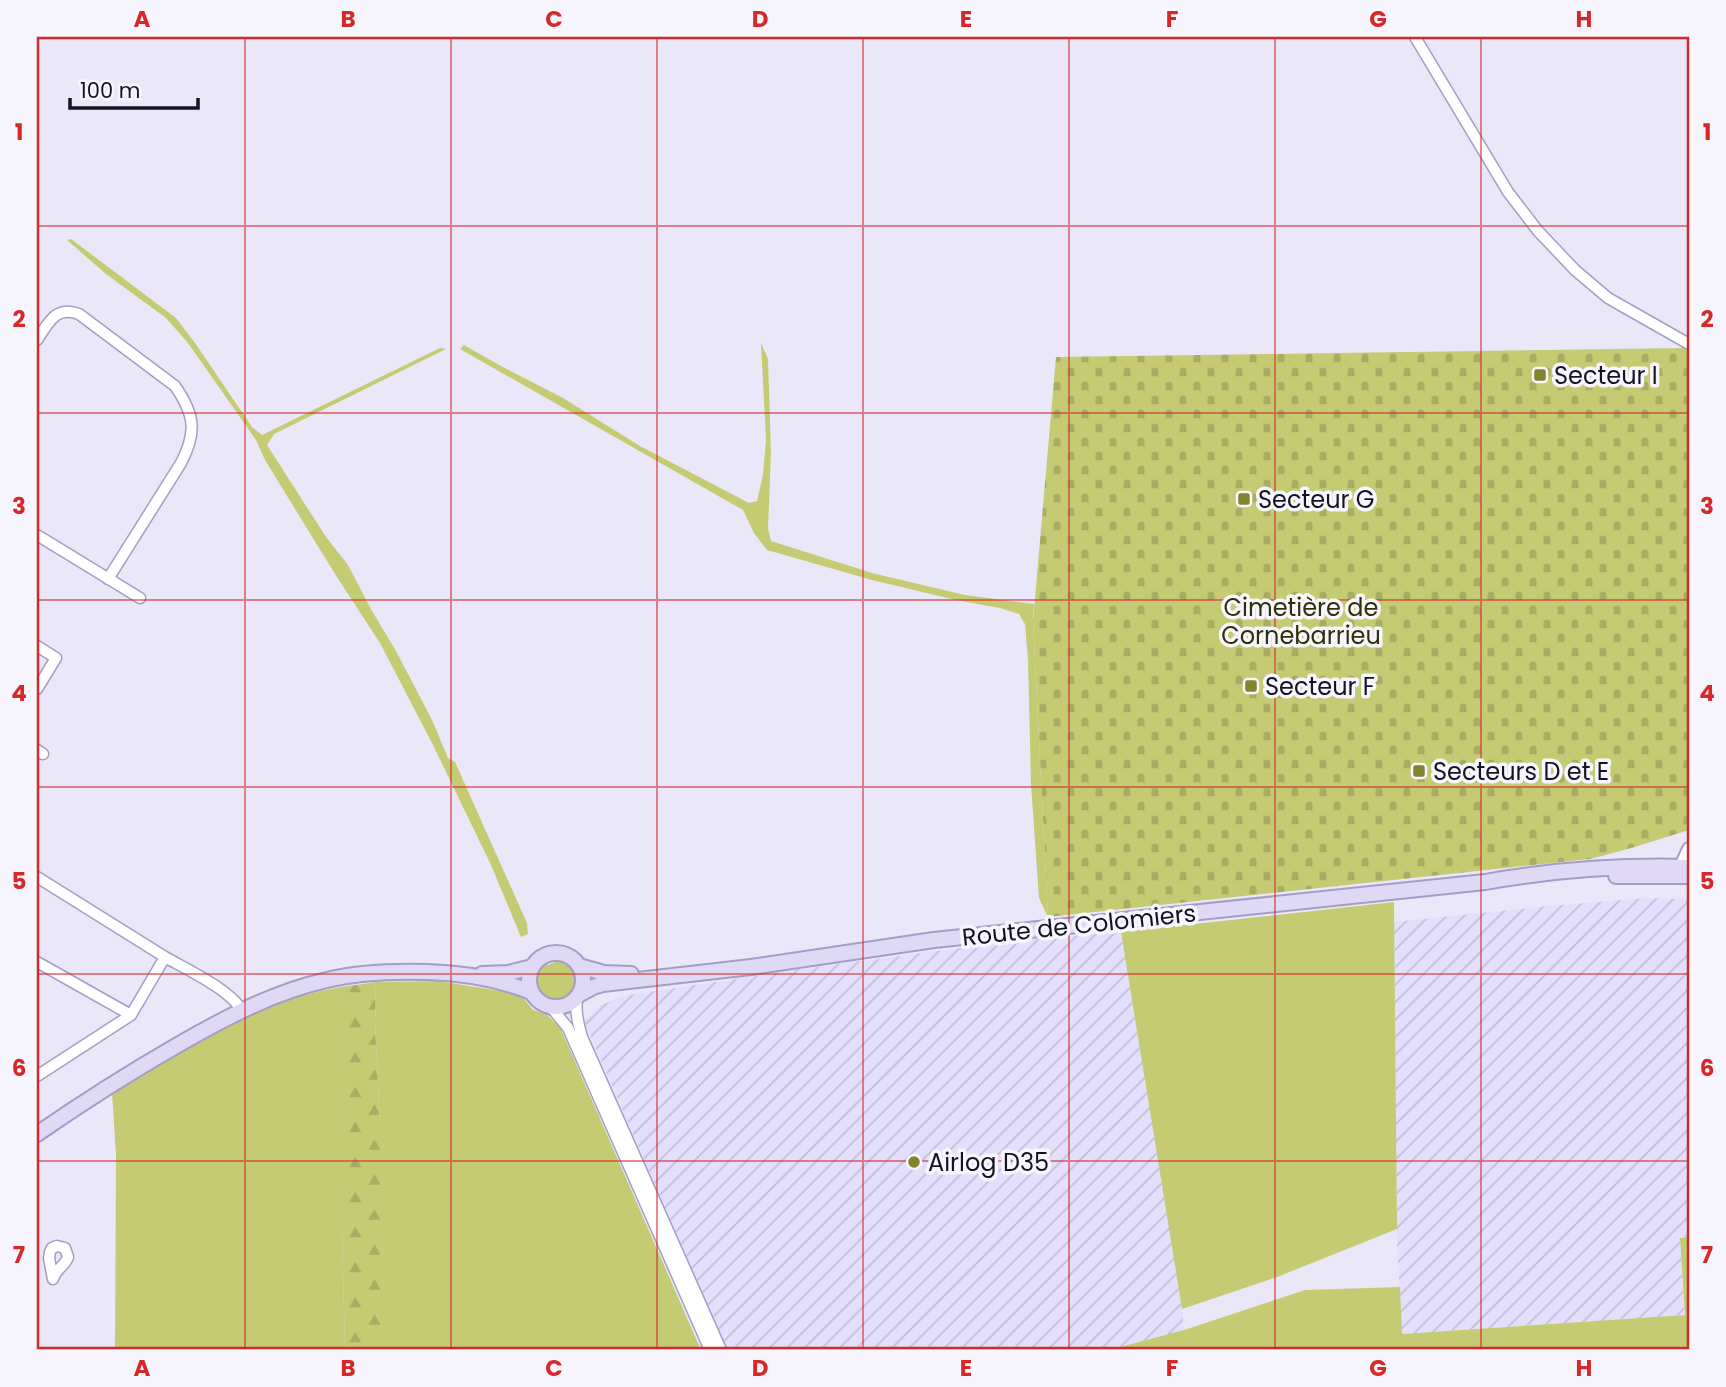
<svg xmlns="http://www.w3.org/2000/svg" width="1726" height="1387" font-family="Poppins,sans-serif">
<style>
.industrial{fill:url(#industrial-furrows)}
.grass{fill:#c5cb73}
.forest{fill:url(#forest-firs)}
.cemetery{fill:url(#cemetery-stones)}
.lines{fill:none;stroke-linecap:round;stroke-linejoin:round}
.minor-casing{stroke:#a49ec6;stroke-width:13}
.tertiary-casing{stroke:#a49ec6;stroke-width:16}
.secondary-casing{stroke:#a49ec6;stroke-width:18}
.minor{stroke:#fff;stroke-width:10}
.tertiary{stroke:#fff;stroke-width:12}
.secondary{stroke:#dfd9f5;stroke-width:14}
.grid{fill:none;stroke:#d62828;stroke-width:2;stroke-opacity:0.55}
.poi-dot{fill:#80842f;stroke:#f7f6ff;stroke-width:2.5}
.labels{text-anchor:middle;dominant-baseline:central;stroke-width:7;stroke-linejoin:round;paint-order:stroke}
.poi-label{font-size:24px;fill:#151321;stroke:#f7f6ff;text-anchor:start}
.park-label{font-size:24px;fill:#2e3006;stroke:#f7f6ff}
.street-label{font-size:24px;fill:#151321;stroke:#f7f6ff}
.neatline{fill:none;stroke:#d62828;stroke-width:2.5}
.grid-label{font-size:23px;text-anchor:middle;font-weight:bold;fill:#d62828}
</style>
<defs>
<pattern id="industrial-furrows" width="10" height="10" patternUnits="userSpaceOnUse" patternTransform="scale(1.75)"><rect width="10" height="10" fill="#e3dffd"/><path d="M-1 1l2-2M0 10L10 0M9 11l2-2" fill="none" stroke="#c2bed9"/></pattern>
<pattern id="forest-firs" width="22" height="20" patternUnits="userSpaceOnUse" patternTransform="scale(1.75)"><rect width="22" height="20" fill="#c5cb73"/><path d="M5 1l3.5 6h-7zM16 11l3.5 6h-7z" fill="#a8ad63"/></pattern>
<pattern id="cemetery-stones" width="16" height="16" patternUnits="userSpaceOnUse" patternTransform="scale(1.75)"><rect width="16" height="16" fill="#c5cb73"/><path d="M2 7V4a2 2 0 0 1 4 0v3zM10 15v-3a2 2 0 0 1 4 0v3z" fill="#a8ad63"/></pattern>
</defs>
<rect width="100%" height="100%" fill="#eae7f9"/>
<path class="industrial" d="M1647,898L1689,899V1237L1680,1238L1685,1315L1402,1334L1397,1239L1394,922L1537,907Z
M1121,932L1182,1309L1184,1330L1109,1350H727L584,1021L599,1006L623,996L807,968L1022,940Z"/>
<path class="grass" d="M71,239L176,318L195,343L252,427L262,435L440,348L446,349L274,434L267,445L326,537L348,565L372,611L396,651L432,720L448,758L455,762L527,923L528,934L521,937L491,865L433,745L380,643L335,574L265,460L256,440L188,343L166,318L106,274L67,240Z
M761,343L768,359L771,453L768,528L771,541L872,573L965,595L1034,604L1033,621L1048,917L1039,898L1031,784L1028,660L1025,624L1019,614L1000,608L956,600L872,580L767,550L754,533L743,510L460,349L464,345L499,365L563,398L640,446L749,503L757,501L763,475L766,439Z
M1394,902L1397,1229L1277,1277L1182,1309L1121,932Z
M560,960C600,976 557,1021 539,990C533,981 536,972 543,964L548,965Z
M438,981L520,994L533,1010L547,1015L560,1027L701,1350H380V1124L375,1024L376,982Z
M342,987V1229L345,1350H115L116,1155L112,1092C184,1050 259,999 342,987Z
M1689,1237V1349L1687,1350H1109L1184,1330L1305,1290L1400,1287L1402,1334L1685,1315L1680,1238Z"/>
<path class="forest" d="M376,982L375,1024L380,1124V1350H345L342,1229V987Z"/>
<path class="cemetery" d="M1688,348L1689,349V830L1628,849L1590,859L1048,917L1033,621L1056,357Z"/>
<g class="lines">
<g class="minor-casing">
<path id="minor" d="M1415,37L1508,192L1538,231L1575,270L1608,298L1689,344
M37,340C48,324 55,305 79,314L175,386C195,415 197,432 181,463L108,579
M37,535L140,598
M37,646L56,658L37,689
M37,750L43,754
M37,877L165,957
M37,962L131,1015
M577,998C575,1012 578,1024 582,1037L721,1350
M551,1007L568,1028L710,1350
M37,1076L131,1015L165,957C186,969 231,990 242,1011
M57,1246L65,1248L68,1257C66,1265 57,1267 53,1279L49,1258L50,1252L52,1248Z"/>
</g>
<g class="tertiary-casing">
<path id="tertiary" d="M1686,873L1682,864L1689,849"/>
</g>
<g class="secondary-casing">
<path id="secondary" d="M1616,876H1689
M529 980a27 27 0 1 1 54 0a27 27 0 1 1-54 0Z
M579,966L604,973L631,974
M482,974L508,973L532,967
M580,994L593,987L603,984L751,967L934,940L1485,882C1553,870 1620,865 1689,867
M37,1134C82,1103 129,1073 176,1046C223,1019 273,992 327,980C359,972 393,971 427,972C461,973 499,979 531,992"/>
</g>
<use href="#minor" class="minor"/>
<use href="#tertiary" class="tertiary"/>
<use href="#secondary" class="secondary"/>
</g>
<path class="grid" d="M245,37V1350M451,37V1350M657,37V1350M863,37V1350M1069,37V1350M1275,37V1350M1481,37V1350M37,226H1689M37,413H1689M37,600H1689M37,787H1689M37,974H1689M37,1161H1689"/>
<g class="poi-dot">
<rect x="1533" y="368" width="14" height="14" rx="3.5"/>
<rect x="1237" y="492" width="14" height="14" rx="3.5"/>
<rect x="1244" y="679" width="14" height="14" rx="3.5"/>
<rect x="1412" y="764" width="14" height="14" rx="3.5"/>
<circle cx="914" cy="1162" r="7"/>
</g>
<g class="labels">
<g class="poi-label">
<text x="1554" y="375">Secteur I</text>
<text x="1258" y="499">Secteur G</text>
<text x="1265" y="686">Secteur F</text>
<text x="1433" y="771">Secteurs D et E</text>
<text x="928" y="1162">Airlog D35</text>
</g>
<g class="park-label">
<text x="1301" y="607">Cimetière de<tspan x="1301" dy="28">Cornebarrieu</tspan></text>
</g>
<g class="street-label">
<text transform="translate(1079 925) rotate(-6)">Route de Colomiers</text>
</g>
</g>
<rect width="1726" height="1387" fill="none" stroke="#f7f6ff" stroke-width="77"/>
<path d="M70 98v10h128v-10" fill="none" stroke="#151321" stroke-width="3.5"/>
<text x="80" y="98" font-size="21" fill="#151321" stroke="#f7f6ff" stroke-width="5" paint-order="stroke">100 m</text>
<rect x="38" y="38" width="1650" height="1310" class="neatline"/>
<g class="grid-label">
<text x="142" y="27">A</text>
<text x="348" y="27">B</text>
<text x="554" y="27">C</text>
<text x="760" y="27">D</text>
<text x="966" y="27">E</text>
<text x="1172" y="27">F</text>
<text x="1378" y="27">G</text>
<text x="1584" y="27">H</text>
<text x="19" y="140">1</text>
<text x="1707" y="140">1</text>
<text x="19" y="327">2</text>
<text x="1707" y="327">2</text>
<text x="19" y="514">3</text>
<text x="1707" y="514">3</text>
<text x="19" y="701">4</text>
<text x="1707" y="701">4</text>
<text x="19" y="889">5</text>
<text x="1707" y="889">5</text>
<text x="19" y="1076">6</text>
<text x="1707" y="1076">6</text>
<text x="19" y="1263">7</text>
<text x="1707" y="1263">7</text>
<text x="142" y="1376">A</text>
<text x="348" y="1376">B</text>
<text x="554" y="1376">C</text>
<text x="760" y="1376">D</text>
<text x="966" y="1376">E</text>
<text x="1172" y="1376">F</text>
<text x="1378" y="1376">G</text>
<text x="1584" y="1376">H</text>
</g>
</svg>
